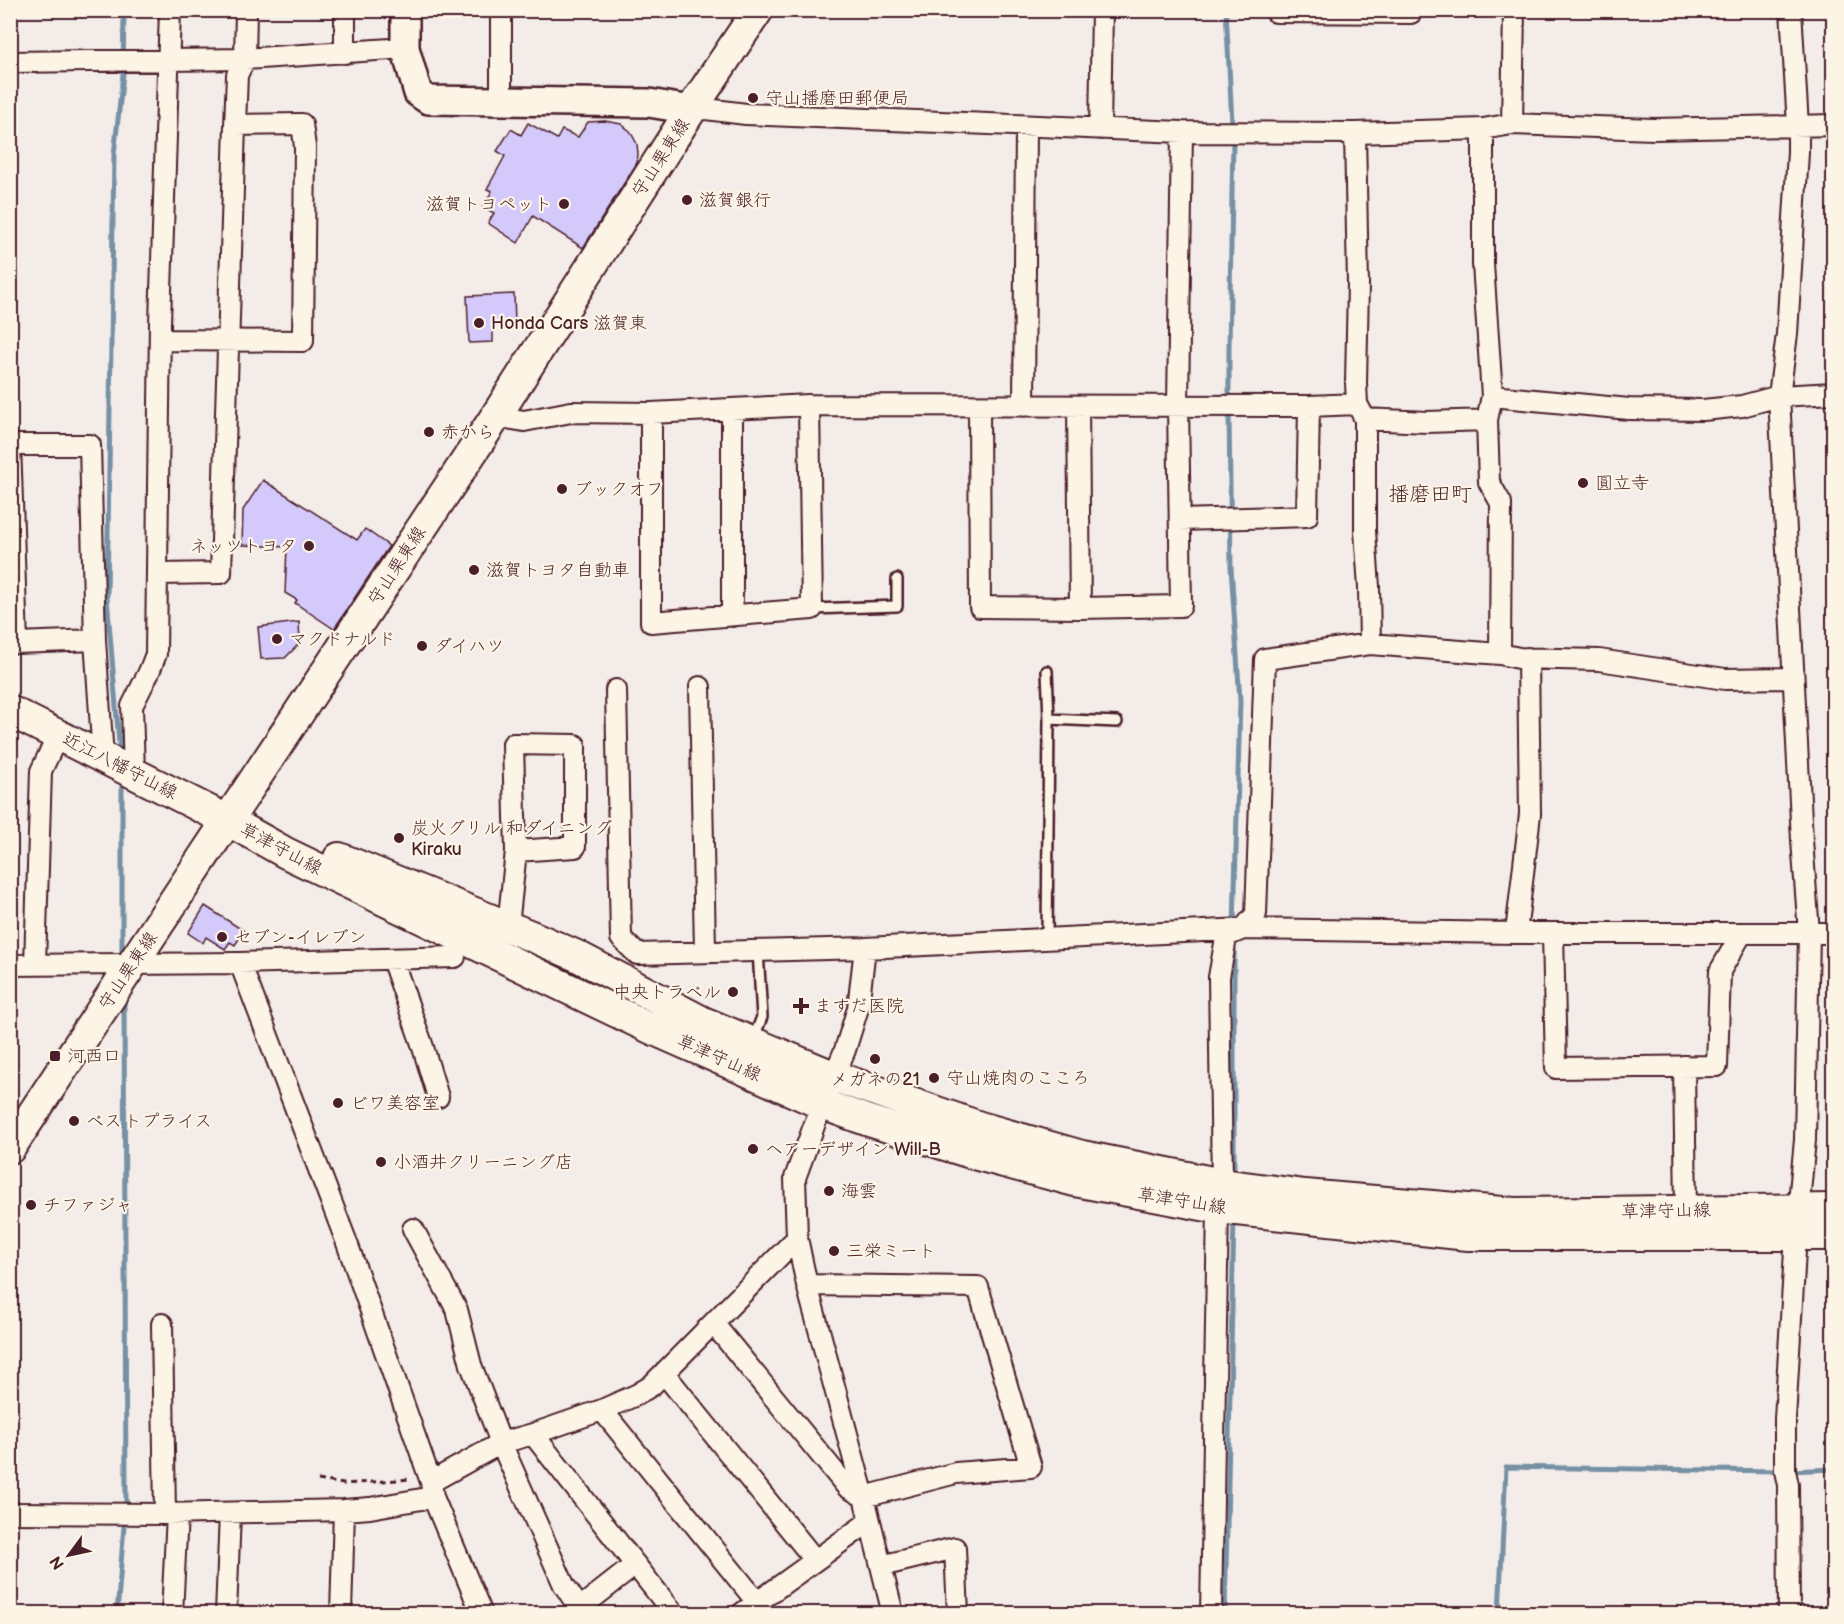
<svg xmlns="http://www.w3.org/2000/svg" width="1844" height="1624" font-family="'Balsamiq Sans','Klee One',sans-serif">
<style>
.lines{fill:none;stroke-linecap:round;stroke-linejoin:round}
.stream{stroke:#7690a4;stroke-width:5}
.building{fill:#d4c9fb;stroke:#4a1f2b;stroke-width:1.5}
.lane-casing{stroke:#4a1f2b;stroke-width:14}
.street-casing{stroke:#4a1f2b;stroke-width:24}
.secondary-casing{stroke:#4a1f2b;stroke-width:32}
.primary-casing{stroke:#4a1f2b;stroke-width:34}
.path{stroke:#4a1f2b;stroke-width:3;stroke-dasharray:6 4.5;stroke-linecap:butt}
.lane{stroke:#fcf5e5;stroke-width:9}
.street{stroke:#fcf5e5;stroke-width:20}
.secondary{stroke:#fcf5e5;stroke-width:27}
.primary{stroke:#fcf5e5;stroke-width:30}
.poi-dot{fill:#4a1f2b;stroke:#fcf5e5;stroke-width:2}
.labels{text-anchor:middle;dominant-baseline:central;stroke-width:4.5;stroke-linejoin:round;paint-order:stroke}
.poi-label{font-size:18px;fill:#4a1f2b;stroke:#fcf5e5;text-anchor:start}
.street-label{font-size:18px;fill:#4a1f2b;stroke:#fcf5e5}
.quarter-label{font-size:21px;fill:#4a1f2b;stroke:#fcf5e5}
</style>
<rect width="100%" height="100%" fill="#f4ece9"/>
<filter id="ink" filterUnits="userSpaceOnUse"><feTurbulence type="fractalNoise" baseFrequency=".0167" numOctaves="2"/><feDisplacementMap in="SourceGraphic" scale="12" xChannelSelector="R" yChannelSelector="G"/><feConvolveMatrix kernelMatrix="1 2 1 2 8 2 1 2 1" color-interpolation-filters="sRGB"/></filter>
<g filter="url(#ink)">
<g class="lines">
<path class="stream" d="M1226,10L1233,141L1229,347V402
M1229,411L1231,567L1240,701L1234,926
M120,755L107,598L114,155L123,74L124,10
M122,779V959
M1234,948V1175
M1790,1471L1834,1469
M117,1614L126,1501L124,998
M1225,1614L1234,1218
M1499,1614L1506,1467L1781,1471"/>
</g>
<path class="building" d="M605,121L621,124L630,131L637,144L638,154L637,163L583,248L533,216L518,243L488,223L494,213L483,207L492,191L487,189L505,156L497,151L511,129L521,135L528,123L557,139L562,130L578,137L588,122Z
M514,294L515,323L493,324V342L469,343L467,296Z
M263,480L357,540L365,529L389,546L334,629L295,603L297,600L285,593L287,547L242,545L243,510Z
M299,622L300,643L285,658L261,659L258,627Z
M205,906L244,931L235,945L230,942L225,949L206,937L203,943L188,933Z"/>
<g class="lines">
<g class="lane-casing">
<path id="lane" d="M812,609L897,606V579
M1049,719L1117,722
M1047,939L1049,719L1047,671
M753,1040L762,1017L758,951"/>
</g>
<g class="street-casing">
<path id="street" d="M1276,10V12L1411,13V10
M345,53V10
M10,62L245,59L405,48
M501,102V10
M691,110L706,109L746,114L1182,132L1355,133L1483,129L1512,124L1654,129L1834,125
M1512,124L1514,10
M1100,129L1102,10
M1355,133L1358,284L1356,383L1357,404L1365,419V531L1369,587L1370,644
M160,340L303,341L305,147L302,124L235,125
M1492,396L1629,409L1703,410L1742,406L1779,396L1834,393
M979,406L980,607L1080,608L1181,606L1178,405L1182,132
M1024,406L1026,127
M1078,406L1080,608
M651,413V622L812,609L809,405
M496,416L524,421L571,412L651,413L809,405L1309,406L1357,404
M1365,419L1427,422L1487,420L1492,396L1483,264V129
M1487,420L1489,482L1501,503L1500,654
M10,444L17,643L95,640L103,758
M11,445H90L95,640
M1180,520L1307,516L1309,406
M157,574L221,573L235,125L237,75L245,59L246,10
M732,616V409
M700,687L705,951
M616,690L621,938L637,954L865,948L1243,929L1516,933H1834
M134,773L132,706L149,672L156,654L160,323L170,10
M508,926L516,851L513,744L575,745V847L516,851
M1516,933L1530,814L1528,658
M1553,933L1556,1068L1717,1066L1720,971L1742,933
M865,948L858,1008L845,1050L822,1104L795,1178L797,1238L807,1285L864,1497L893,1614
M392,959L422,1044L438,1097
M240,963L347,1243L431,1482L433,1497L482,1614
M35,964L41,771L58,735
M10,965L240,963L455,957
M1684,1066L1686,1211
M413,1229L457,1310L471,1365L501,1443L564,1585L583,1614
M713,1323L847,1487L864,1497L956,1473L1031,1467L978,1287L807,1285
M162,1324L165,1514
M664,1373L815,1560
M602,1410L757,1602
M533,1434L674,1614
M431,1482L501,1443L533,1434L602,1410L636,1395L651,1386L797,1238
M10,1513L165,1514L344,1510L370,1508L433,1497
M881,1566L955,1548L958,1614
M580,1608L635,1565
M172,1614L177,1514
M226,1614L230,1513
M341,1614L344,1510
M741,1614L870,1521
M1211,1614L1218,1208L1222,1184L1219,977L1226,938L1229,935L1243,929L1256,914L1265,659L1370,644L1500,654L1519,658L1599,660L1725,679L1793,678
M1789,1614L1788,1485L1785,1471V1419L1796,1234L1805,1140L1809,933L1802,840L1779,396L1787,334L1798,152V126L1791,10"/>
</g>
<g class="secondary-casing">
<path id="secondary" d="M405,10V48L418,93L428,100L649,103L691,110"/>
</g>
<g class="primary-casing">
<path id="primary" d="M10,711L229,821L286,853L650,1028L822,1104L869,1121L974,1154L1075,1181L1218,1208L1468,1235H1834
M339,858L536,938L577,956L703,1022L833,1076L980,1127L1082,1156L1222,1184L1305,1195L1514,1213L1834,1209
M10,1148L496,416L691,110L758,10"/>
</g>
<path class="path" d="M318,1480L344,1484L412,1479"/>
<use href="#lane" class="lane"/>
<use href="#street" class="street"/>
<use href="#secondary" class="secondary"/>
<use href="#primary" class="primary"/>
</g>
</g>
<g class="poi-dot">
<circle cx="753" cy="98" r="6"/>
<circle cx="687" cy="200" r="6"/>
<circle cx="564" cy="204" r="6"/>
<circle cx="479" cy="323" r="6"/>
<circle cx="429" cy="432" r="6"/>
<circle cx="1583" cy="483" r="6"/>
<circle cx="562" cy="489" r="6"/>
<circle cx="309" cy="546" r="6"/>
<circle cx="474" cy="570" r="6"/>
<circle cx="277" cy="639" r="6"/>
<circle cx="422" cy="646" r="6"/>
<circle cx="399" cy="838" r="6"/>
<circle cx="222" cy="937" r="6"/>
<circle cx="733" cy="992" r="6"/>
<path d="M798 997h6v6h6v6h-6v6h-6v-6h-6v-6h6z"/>
<rect x="49" y="1050" width="12" height="12" rx="3"/>
<circle cx="875" cy="1059" r="6"/>
<circle cx="934" cy="1078" r="6"/>
<circle cx="338" cy="1103" r="6"/>
<circle cx="74" cy="1121" r="6"/>
<circle cx="753" cy="1149" r="6"/>
<circle cx="381" cy="1162" r="6"/>
<circle cx="829" cy="1191" r="6"/>
<circle cx="31" cy="1205" r="6"/>
<circle cx="834" cy="1251" r="6"/>
</g>
<g class="labels">
<g class="poi-label">
<text x="765" y="98">守山播磨田郵便局</text>
<text x="699" y="200">滋賀銀行</text>
<text x="552" y="204" text-anchor="end">滋賀トヨペット</text>
<text x="491" y="323">Honda Cars 滋賀東</text>
<text x="441" y="432">赤から</text>
<text x="1595" y="483">圓立寺</text>
<text x="574" y="489">ブックオフ</text>
<text x="297" y="546" text-anchor="end">ネッツトヨタ</text>
<text x="486" y="570">滋賀トヨタ自動車</text>
<text x="289" y="639">マクドナルド</text>
<text x="434" y="646">ダイハツ</text>
<text x="411" y="828">炭火グリル 和ダイニング<tspan x="411" dy="21">Kiraku</tspan></text>
<text x="234" y="937">セブン-イレブン</text>
<text x="721" y="992" text-anchor="end">中央トラベル</text>
<text x="814" y="1006">ますだ医院</text>
<text x="67" y="1056">河西口</text>
<text x="946" y="1078">守山焼肉のこころ</text>
<text x="875" y="1079" text-anchor="middle">メガネの21</text>
<text x="350" y="1103">ビワ美容室</text>
<text x="86" y="1121">ベストプライス</text>
<text x="765" y="1149">ヘアーデザイン Will-B</text>
<text x="393" y="1162">小酒井クリーニング店</text>
<text x="841" y="1191">海雲</text>
<text x="43" y="1205">チファジャ</text>
<text x="846" y="1251">三栄ミート</text>
</g>
<g class="street-label">
<text transform="translate(661 158) rotate(-57)">守山栗東線</text>
<text transform="translate(397 566) rotate(-57)">守山栗東線</text>
<text transform="translate(120 766) rotate(27)">近江八幡守山線</text>
<text transform="translate(281 849) rotate(28)">草津守山線</text>
<text transform="translate(128 971) rotate(-56)">守山栗東線</text>
<text transform="translate(719 1058) rotate(24)">草津守山線</text>
<text transform="translate(1182 1201) rotate(9)">草津守山線</text>
<text transform="translate(1666 1211) rotate(-1)">草津守山線</text>
</g>
<g class="quarter-label">
<text x="1430" y="494">播磨田町</text>
</g>
</g>
<rect width="1844" height="1624" fill="none" stroke="#fcf5e5" stroke-width="36"/>
<rect x="18" y="18" width="1808" height="1588" fill="none" stroke="#4a1f2b" stroke-width="2" filter="url(#ink)"/>
<g transform="translate(69 1555) rotate(237)" stroke="#fcf5e5" stroke-width="4.5" paint-order="stroke">
<path d="M0-4.5L10 22L0 15L-10 22Z" fill="#4a1f2b"/>
<text y="-9" font-size="16" font-weight="bold" text-anchor="middle" fill="#4a1f2b">N</text>
</g>
</svg>
